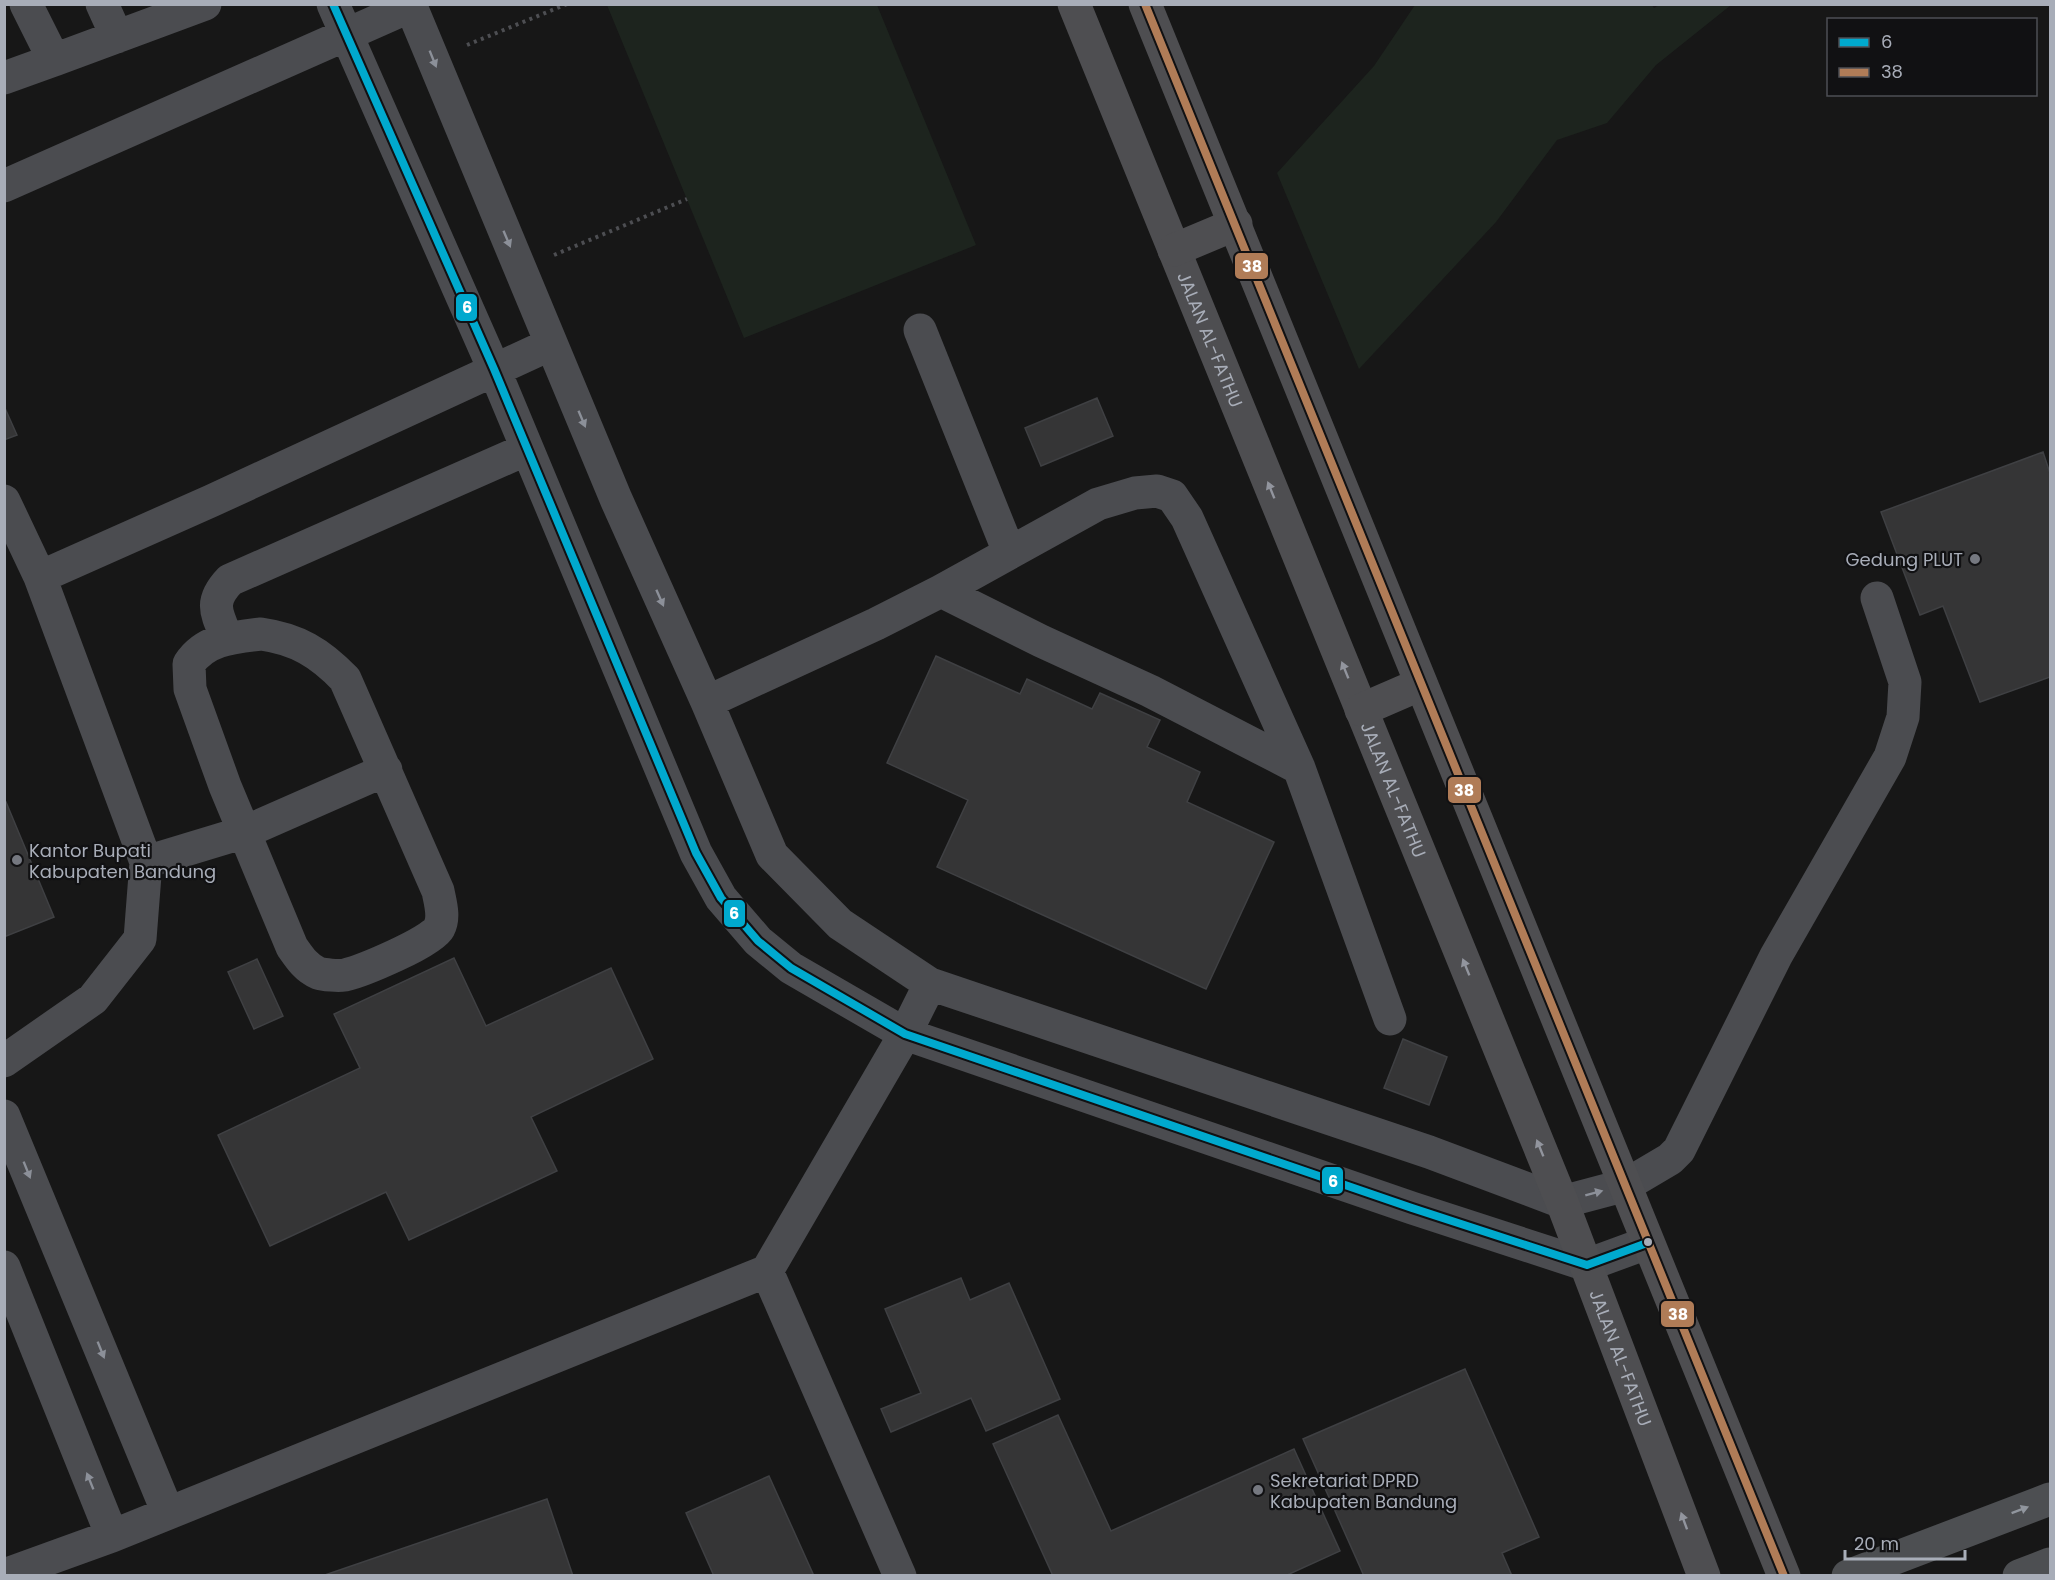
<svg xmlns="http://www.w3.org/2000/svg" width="2055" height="1580" font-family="Poppins,sans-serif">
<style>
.green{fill:#1d241e}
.building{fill:#353536;stroke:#3f4043;stroke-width:1.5}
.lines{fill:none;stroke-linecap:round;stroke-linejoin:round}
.path{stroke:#4d4e52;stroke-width:4;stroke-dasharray:3 4.5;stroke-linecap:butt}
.minor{stroke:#4b4c50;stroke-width:33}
.major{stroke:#4d4f52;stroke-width:33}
.highway{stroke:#4e4e51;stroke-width:33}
.bus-1-casing{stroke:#111113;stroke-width:12}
.bus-2-casing{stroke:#111113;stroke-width:12}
.bus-1{stroke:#00a9ce;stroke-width:8}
.bus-2{stroke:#b07c57;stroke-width:8}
.oneway{fill:#8c9099}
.oneway2{fill:#92959e}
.oneway3{fill:#91969e}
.poi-dot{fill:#757880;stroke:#111113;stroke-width:2}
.bus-dot{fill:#a8adb8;stroke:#111113;stroke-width:2}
.labels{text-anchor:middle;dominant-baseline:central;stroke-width:4.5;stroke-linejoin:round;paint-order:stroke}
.street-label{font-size:18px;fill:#a8adb8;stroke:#111113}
.poi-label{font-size:18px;fill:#a8adb8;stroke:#111113;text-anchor:start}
.line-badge{stroke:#111113;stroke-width:2}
.badge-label{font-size:16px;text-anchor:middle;font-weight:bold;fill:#fff}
</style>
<rect width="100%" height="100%" fill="#171717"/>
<path class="green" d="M607,5H877L976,245L744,338Z
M1652,5L1654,8L1661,4L1731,5L1656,65L1607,123L1557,140L1496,222L1359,369L1277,173L1374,66L1415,5Z"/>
<path class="building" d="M1097,398L1113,436L1041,466L1025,428Z
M4,406L17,435L4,440Z
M2043,452L2050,473V677L1980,702L1943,606L1920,615L1881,512Z
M936,656L1020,694L1027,679L1092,709L1100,693L1160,720L1147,747L1200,772L1187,802L1274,842L1206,989L937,867L968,800L887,763Z
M6,802L54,917L4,937V803Z
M454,958L486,1026L611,968L653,1059L531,1117L557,1171L409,1240L386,1192L270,1246L218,1135L360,1068L334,1014Z
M257,959L283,1016L254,1029L228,972Z
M1403,1039L1447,1057L1429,1105L1384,1088Z
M961,1278L970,1300L1009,1283L1060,1399L986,1431L971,1398L891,1432L881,1409L921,1393L885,1309Z
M1465,1369L1539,1537L1502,1553L1512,1576H1364L1303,1439Z
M1058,1415L1111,1531L1294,1449L1340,1551L1285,1576H1053L993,1444Z
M769,1476L814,1576H714L686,1513Z
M547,1499L573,1576H322Z"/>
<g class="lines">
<path class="path" d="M467,45L567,4
M554,255L687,199"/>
<path class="minor" d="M26,4L54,60L205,4
M102,4L117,37
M333,4L494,369L696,853L721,898L758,941L791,968L905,1034L1412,1208L1587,1265L1647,1243
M410,4L616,499L707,702L772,855L840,924L930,984L1429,1152L1562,1202L1626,1185L1670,1159L1679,1150L1776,956L1890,757L1903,717L1905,682L1877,598
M4,78L54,60
M4,186L411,6
M920,330L1009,552
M4,501L40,577L146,862L140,939L93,999L4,1061
M40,577L211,501L551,344
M941,591L1098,504L1135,493L1157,491L1172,496L1187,518L1299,768L1390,1019
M261,634C297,639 320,653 345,679L438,891C440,902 445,917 439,928C432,942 362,971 345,975C338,976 324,975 318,973C306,968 299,957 292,947L225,786L190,689L189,664C205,639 235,637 261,634Z
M227,638C216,612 209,602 230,580L527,449
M707,702L876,624L941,591L1041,641L1150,691L1299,768
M146,862L245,832L386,770
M4,1116L168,1513
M4,1267L112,1536
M767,1271L900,1576
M4,1575L112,1536L767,1271L905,1034L930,984"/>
<path class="major" d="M1848,1576L2050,1499
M2019,1576L2050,1564"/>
<g class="highway">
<path id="s1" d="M1074,4L1562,1202L1704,1576"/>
<path d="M1145,4L1784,1576"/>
<path d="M1174,250L1236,224"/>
<path d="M1361,710L1421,684"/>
</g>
<g class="bus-1-casing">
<path id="bus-1" d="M333,4L494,369L696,853L721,898L758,941L791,968L905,1034L1412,1208L1587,1265L1647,1243"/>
</g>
<g class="bus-2-casing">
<path id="bus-2" d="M1145,4L1784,1576"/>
</g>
<use href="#bus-1" class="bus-1"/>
<use href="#bus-2" class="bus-2"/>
</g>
<defs><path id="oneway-solid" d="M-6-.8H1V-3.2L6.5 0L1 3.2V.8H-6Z" transform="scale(1.5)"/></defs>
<g class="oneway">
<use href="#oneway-solid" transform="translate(433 59) rotate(68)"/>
<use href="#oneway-solid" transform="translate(507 239) rotate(67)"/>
<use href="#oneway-solid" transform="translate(582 419) rotate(67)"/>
<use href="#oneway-solid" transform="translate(660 598) rotate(66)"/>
<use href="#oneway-solid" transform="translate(27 1170) rotate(68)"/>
<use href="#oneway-solid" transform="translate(1594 1193) rotate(-15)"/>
<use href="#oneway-solid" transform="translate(101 1350) rotate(68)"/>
<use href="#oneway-solid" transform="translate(90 1481) rotate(-112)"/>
</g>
<g class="oneway2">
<use href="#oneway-solid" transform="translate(1271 490) rotate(-112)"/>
<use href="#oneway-solid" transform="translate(1345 670) rotate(-112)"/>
<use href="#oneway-solid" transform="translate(1466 967) rotate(-112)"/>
<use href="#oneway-solid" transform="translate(1540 1148) rotate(-112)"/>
<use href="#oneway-solid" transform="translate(1684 1521) rotate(-110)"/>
</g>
<use class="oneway3" href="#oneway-solid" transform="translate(2020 1510) rotate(-21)"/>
<g class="poi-dot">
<circle cx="1975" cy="559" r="6"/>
<circle cx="17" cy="860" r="6"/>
<circle cx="1258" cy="1490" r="6"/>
</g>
<circle class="bus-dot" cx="1648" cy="1242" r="5"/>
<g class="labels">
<g class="street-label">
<text stroke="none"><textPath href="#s1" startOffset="362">JALAN AL-FATHU</textPath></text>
<text stroke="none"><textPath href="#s1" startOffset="848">JALAN AL-FATHU</textPath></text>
<text stroke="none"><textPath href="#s1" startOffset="1460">JALAN AL-FATHU</textPath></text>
</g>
<g class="poi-label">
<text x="1963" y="559" text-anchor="end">Gedung PLUT</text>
<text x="29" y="850">Kantor Bupati<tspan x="29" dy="21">Kabupaten Bandung</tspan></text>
<text x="1270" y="1480">Sekretariat DPRD<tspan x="1270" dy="21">Kabupaten Bandung</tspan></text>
</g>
</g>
<g class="line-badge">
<rect x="1234" y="252" width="35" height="28" rx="6" fill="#b07c57"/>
<rect x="455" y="293" width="23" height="29" rx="6" fill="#00a9ce"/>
<rect x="1447" y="776" width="35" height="28" rx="6" fill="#b07c57"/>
<rect x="723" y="899" width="23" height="29" rx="6" fill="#00a9ce"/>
<rect x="1321" y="1166" width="23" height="29" rx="6" fill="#00a9ce"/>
<rect x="1660" y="1300" width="35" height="28" rx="6" fill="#b07c57"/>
</g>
<g class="badge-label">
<text x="1252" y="272">38</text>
<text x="467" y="313">6</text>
<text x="1464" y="796">38</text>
<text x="734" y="919">6</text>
<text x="1333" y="1187">6</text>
<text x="1678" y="1320">38</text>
</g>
<rect width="2055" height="1580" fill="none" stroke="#a8adb8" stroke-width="12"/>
<rect x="1827" y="18" width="210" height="78" fill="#111113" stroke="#4d4f55" stroke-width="1.5"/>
<rect x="1839" y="38" width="30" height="9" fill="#00a9ce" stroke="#4d4f55" stroke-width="1.5"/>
<text x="1881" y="48" font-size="18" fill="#a8adb8">6</text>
<rect x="1839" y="68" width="30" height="9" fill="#b07c57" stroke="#4d4f55" stroke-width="1.5"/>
<text x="1881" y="78" font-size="18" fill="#a8adb8">38</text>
<path d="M1845 1550v9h120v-9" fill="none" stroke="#a8adb8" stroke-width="3"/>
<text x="1854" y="1550" font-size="18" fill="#a8adb8" stroke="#111113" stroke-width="4.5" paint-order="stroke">20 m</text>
</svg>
